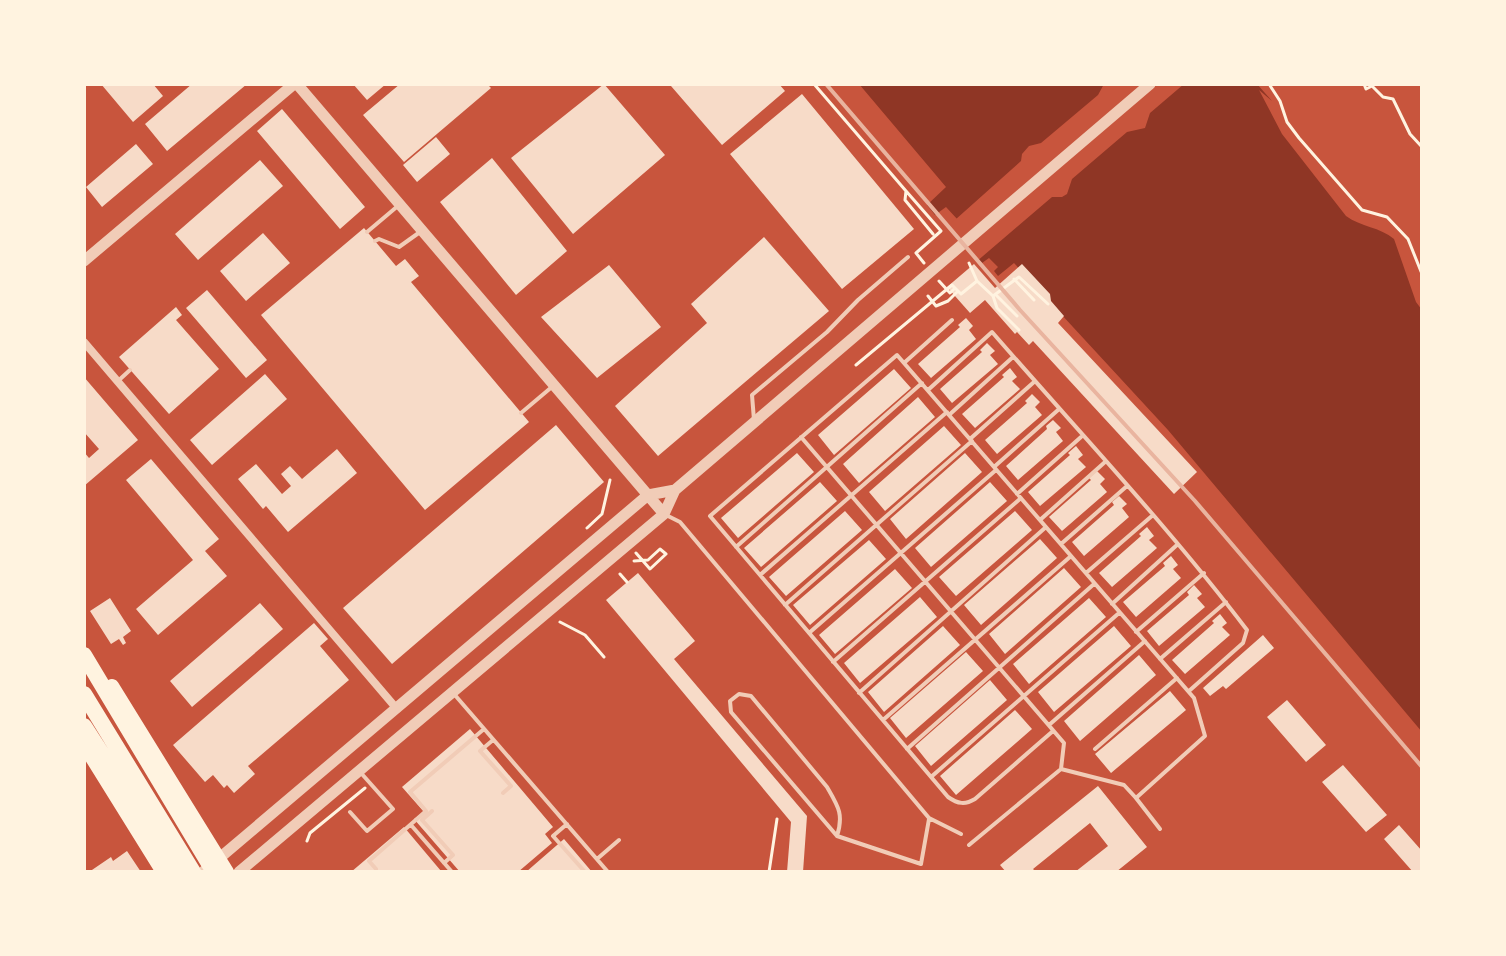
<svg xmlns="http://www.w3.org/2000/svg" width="1506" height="956" font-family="'Sofia Sans Condensed',sans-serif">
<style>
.water{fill:#8f3625}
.pier{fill:#c8553d}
.building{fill:#f7dbc8}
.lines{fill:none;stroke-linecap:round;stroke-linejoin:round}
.path{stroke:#fff3e0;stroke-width:3}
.service{stroke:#f1ccb7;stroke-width:4}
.minor{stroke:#f1ccb7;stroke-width:8}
.tertiary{stroke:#f1ccb7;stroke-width:11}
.primary{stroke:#fff3e0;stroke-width:14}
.motorway{stroke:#fff3e0;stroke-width:16}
.rail{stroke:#e9b49f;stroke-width:4}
</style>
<rect width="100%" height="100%" fill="#c8553d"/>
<path class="water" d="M859,84H1257L1272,101L1259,90L1282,134L1346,216C1361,227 1380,227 1394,239L1416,302L1422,310V732L1168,430L1014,263L998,276L994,271L998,267L989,258L982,263L950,227L958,220L946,207L935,215L927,205L946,187Z"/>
<path class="pier" d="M1104,84H1184L1150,113L1145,128L1127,132L1072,179L1067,194L1062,197H1052L976,262L946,228L1021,161L1022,154L1029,146L1041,143L1098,95Z"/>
<path class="building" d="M101,84H153L163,96L133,122Z
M192,84H247L167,151L145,124Z
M353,84H386L367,100Z
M400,84H487L491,88L404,162L363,115Z
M604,84L665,155L573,234L511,158Z
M673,84H779L785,91L722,145L671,86Z
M802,94L914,229L842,289L730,154Z
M282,109L365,207L340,229L257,131Z
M436,137L450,154L417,182L403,165Z
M136,144L153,164L102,207L86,187Z
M492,158L567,251L516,295L440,202Z
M260,160L283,186L198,260L175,234Z
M364,228L396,266L405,259L419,276L411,282L529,422L425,510L261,315Z
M263,233L290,263L246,301L220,271Z
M764,237L829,311L658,456L615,406L707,323L691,304Z
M974,264L995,288L1022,264L1050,294L1051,301L1064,316L1058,323L1197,472L1174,494L1033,341L1029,345L1017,332L1015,334L985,300L970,313L947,287Z
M609,265L661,327L597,378L541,317Z
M207,290L267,360L246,378L186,308Z
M176,307L182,315L176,320L219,369L169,414L119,357Z
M966,318L973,326L969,330L976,339L931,378L918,364L960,327L958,325Z
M987,343L995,351L990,355L998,364L952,403L940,389L982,352L980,350Z
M1010,368L1017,377L1012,381L1020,389L975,428L962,414L1004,377L1002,375Z
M894,369L911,388L834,455L818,435Z
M265,374L287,399L212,465L190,440Z
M84,377L138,440L84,486V452L89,458L99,449L84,432Z
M1032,394L1040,402L1035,407L1042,415L997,454L985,440L1027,403L1025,401Z
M918,397L935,417L859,483L843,464Z
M1053,420L1061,428L1056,432L1063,441L1018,480L1006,466L1047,429L1046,426Z
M556,425L604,482L392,664L343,608Z
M944,426L961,445L885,511L869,492Z
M1076,446L1083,455L1078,459L1086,467L1040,506L1028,492L1070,455L1068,453Z
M337,449L357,473L288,532L266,506L263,509L238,479L256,464L282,494L291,486L281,474L290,466L302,479Z
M797,453L814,472L738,538L721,518Z
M965,453L982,472L906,539L890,519Z
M151,459L219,539L205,551L227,576L158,635L136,609L193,560L126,480Z
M1097,471L1105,479L1100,484L1107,492L1062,531L1049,517L1091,480L1089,478Z
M820,482L837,501L761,567L744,548Z
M990,482L1007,501L931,567L915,548Z
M1119,496L1127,504L1122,508L1129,517L1084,556L1072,542L1114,505L1112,502Z
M845,511L862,530L786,596L769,577Z
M1015,511L1032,530L956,596L939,577Z
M1147,527L1154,536L1149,540L1157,548L1112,587L1099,573L1141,536L1139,534Z
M1040,539L1057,558L981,625L964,605Z
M869,540L886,559L810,625L793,605Z
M1171,556L1178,565L1173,569L1181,578L1136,617L1123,602L1165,566L1163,563Z
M1064,568L1081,587L1005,654L989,634Z
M895,569L912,588L835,654L819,635Z
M638,573L695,641L674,659L807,816L803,872H787L791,822L606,600Z
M1194,585L1202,594L1197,598L1205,607L1159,646L1147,631L1189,595L1187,592Z
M920,597L937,617L860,683L844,663Z
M110,598L131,631L123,637L126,643L123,645L119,639L111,644L90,611Z
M1089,598L1106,617L1029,684L1013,664Z
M260,603L283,629L192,707L170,681Z
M1220,614L1227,623L1222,627L1230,635L1185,674L1172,660L1214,623L1212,621Z
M314,623L328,639L320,646L349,680L248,766L255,774L234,793L227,785L224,788L213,775L205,782L173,745Z
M943,626L960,645L884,712L868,692Z
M1114,626L1131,646L1054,712L1038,692Z
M1263,635L1274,648L1226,689L1223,686L1210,696L1203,688Z
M966,652L983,671L906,738L890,718Z
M1139,655L1156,675L1080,741L1064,721Z
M990,680L1007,700L931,766L915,746Z
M1170,691L1186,710L1111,773L1095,754Z
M1287,700L1326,745L1306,762L1267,717Z
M1015,710L1032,729L956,795L940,776Z
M470,729L553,827L545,834L552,843L518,872H460L414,819L424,812L402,787Z
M1343,765L1387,815L1366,832L1322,782Z
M1098,786L1147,847L1116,872H1075L1108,846L1090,823L1033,869L1036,872H1006L1000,865Z
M1399,825L1422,851V872H1413L1384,839Z
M404,827L441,871L440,872H351Z
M564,839L592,872H526Z
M127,851L141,872H89L111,857L113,861Z"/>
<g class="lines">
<path class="path" d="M814,84L906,191L905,200L933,234
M1269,84L1280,101L1287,122L1299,138L1362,210L1387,217L1408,239L1422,274
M1364,84L1366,89L1372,86L1383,97L1393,99L1410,134L1422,147
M906,191L941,231L916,253L924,263
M969,263L977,281L993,296L1019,277L1048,304
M1014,279L1034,300
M939,281L950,293L955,288
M928,296L936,306L948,301L958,291
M993,296L997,308L1019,330
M997,296L1017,316
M856,365L952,285L961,294L977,281
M587,528L602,514L610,480
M634,561L648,560L660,549L666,554L650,569L636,553
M620,574L627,582
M560,622L585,635L604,657
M307,841L310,833L365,788
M769,872L777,819"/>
<path class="service" d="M367,232L399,205
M375,241L379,239L399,247L420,232
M904,363L952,320
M118,381L130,370
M928,390L992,332C1078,431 1168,526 1247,630L1243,643L1189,691
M521,413L553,386
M949,415L1013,357
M754,420L752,395L827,332L858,300L908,257
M801,437L1064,743L1061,769L1124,785L1136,798L1205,736L1194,698L897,355L710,516L948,797C958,804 965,805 975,799L1053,731
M970,439L1034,382
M994,467L1058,410
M1017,494L1081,437
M666,515L680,522L929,818L961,834
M1040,520L1105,462
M1061,544L1127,486
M736,547L922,383
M1086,573L1153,515
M760,575L947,412
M1112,604L1178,544
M785,605L972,441
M1136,632L1204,573
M809,633L996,470
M1160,659L1226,602
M833,662L1021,498
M859,693L1046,527
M454,694L608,872
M739,694L751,696L827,787C838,806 844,814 837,836L731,712L730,701Z
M883,720L1071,556
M1049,725L1145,641
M493,740L480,751L511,786L503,793
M907,749L1094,584
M1095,749L1177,678
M931,777L1119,613
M1136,798L1160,829
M432,811L422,820L453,855L444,863
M350,812L367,831L393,809L361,773
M567,824L553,836L585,872
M411,825L452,872
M837,836L921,864L929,819
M969,845L1061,769
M597,859L619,840
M376,869L369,861L426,811L410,792L484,729"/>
<path class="minor" d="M84,342L397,709"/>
<path class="tertiary" d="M297,84L664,514
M84,261L294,84
M203,872L648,495L675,490
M239,872L664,514L675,490L1150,84"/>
<path class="primary" d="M112,686L227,872
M84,745L163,872"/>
<path class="motorway" d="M84,655L214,872
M84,694L193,872
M84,726L178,872"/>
<path class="rail" d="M826,84L1020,310L1195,501L1422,767"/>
</g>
<rect width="1506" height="956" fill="none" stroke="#fff3e0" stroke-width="172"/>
</svg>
